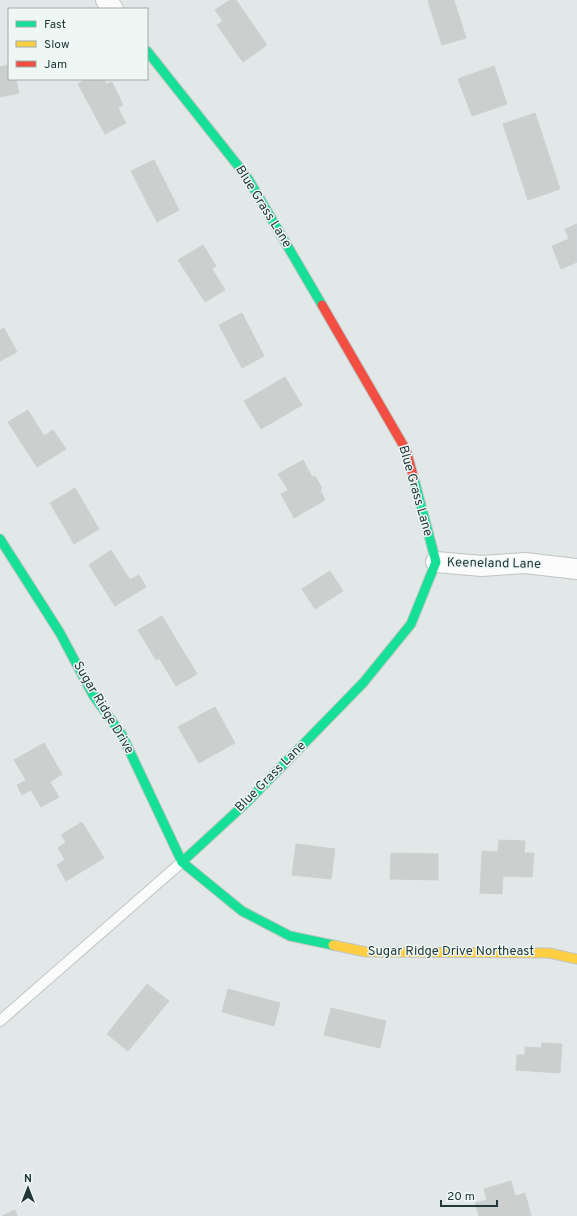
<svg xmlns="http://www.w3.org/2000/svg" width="577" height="1216" font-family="Overpass,sans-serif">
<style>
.building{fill:#cbd0cf;stroke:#cbd0d0}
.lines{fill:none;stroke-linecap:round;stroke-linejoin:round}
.lane-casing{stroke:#bfc4c4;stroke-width:12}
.street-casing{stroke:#bfc4c4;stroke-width:22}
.fast-casing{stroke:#bec5c4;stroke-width:11}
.slow-casing{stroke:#bec5c4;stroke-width:11}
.jam-casing{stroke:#bec5c4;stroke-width:11}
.lane{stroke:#fbfbfb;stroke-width:10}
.street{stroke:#fbfbfb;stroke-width:20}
.fast{stroke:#16e098;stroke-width:9}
.slow{stroke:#ffcf43;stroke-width:9}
.jam{stroke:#f24e42;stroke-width:9}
.labels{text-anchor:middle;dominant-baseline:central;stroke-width:3;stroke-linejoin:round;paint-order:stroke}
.street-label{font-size:13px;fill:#213939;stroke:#eff7f5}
</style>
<rect width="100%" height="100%" fill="#e2e7e7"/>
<path class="building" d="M230,0H236L267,45L243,62L217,25L223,21L215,10Z
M431,0H454L466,38L442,45L428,1Z
M9,65V79H16L19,93L0,97V67Z
M494,66L507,104L472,116L458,79Z
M87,79H104L106,84L112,82L123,105L118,108L126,123L105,134L78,84Z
M535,113L560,189L528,200L503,124Z
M154,160L179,210L157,222L131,171Z
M577,224V262L561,269L552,246L569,239L565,229Z
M203,245L216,266L212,269L225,290L205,302L178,260Z
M242,313L264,356L242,368L219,325Z
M4,328L17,352L0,361V330Z
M285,377L302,405L261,429L244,401Z
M28,410L44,436L53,430L66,449L37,467L8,422Z
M303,460L312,477L315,476L322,488L320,490L325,500L294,518L281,494L288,490L278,474Z
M75,488L99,529L74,544L50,503Z
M111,550L130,580L139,575L146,587L115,606L89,565Z
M330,571L343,591L315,609L302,589Z
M162,616L197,674L176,686L159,658L156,660L138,630Z
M215,707L235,743L199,763L178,727Z
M44,743L62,774L50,782L59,797L41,807L31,790L22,795L17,785L26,780L14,760Z
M82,822L104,858L66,881L57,865L65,860L58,848L66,842L61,835Z
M499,840L525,841L524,853H534L532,877L503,876L502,894L480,893L482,851L498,852Z
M296,844L335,849L331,879L292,875Z
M391,853L438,854V880L390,879Z
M147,984L169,1001L128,1051L107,1034Z
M228,989L280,1003L274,1026L222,1012Z
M331,1008L386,1021L380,1048L324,1035Z
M542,1043L562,1044L560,1073L516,1070L517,1055H525V1047L541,1048Z
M511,1181L515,1196L525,1193L531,1216H479L475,1203L487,1200L484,1189Z
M15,1210L17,1216H2Z"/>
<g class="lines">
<g class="lane-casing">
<path id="lane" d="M0,1021L182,862"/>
</g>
<g class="street-casing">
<path id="street" d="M106,0L113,9
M436,562L482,566L525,563L577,569"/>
</g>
<g class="fast-casing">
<path id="fast" d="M147,51L247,177L322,305
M0,539L60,633L93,695L122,735L182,862L242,911L290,936L333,945
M182,862L246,803L363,683L411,624L436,562L414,479"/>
</g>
<g class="slow-casing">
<path id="slow" d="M333,945L366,952L549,953L577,959"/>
</g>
<g class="jam-casing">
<path id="jam" d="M322,305L406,450L414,479"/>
</g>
<use href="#lane" class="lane"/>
<use href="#street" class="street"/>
<use href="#fast" class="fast"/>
<use href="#slow" class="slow"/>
<use href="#jam" class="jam"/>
</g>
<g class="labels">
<g class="street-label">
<text transform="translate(263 207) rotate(58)">Blue Grass Lane</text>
<text transform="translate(415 491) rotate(74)">Blue Grass Lane</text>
<text transform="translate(494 564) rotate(1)">Keeneland Lane</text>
<text transform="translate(103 708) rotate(59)">Sugar Ridge Drive</text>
<text transform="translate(271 777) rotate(-45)">Blue Grass Lane</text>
<text x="451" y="952">Sugar Ridge Drive Northeast</text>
</g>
</g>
<rect x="8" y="8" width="140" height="72" fill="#eff7f5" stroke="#9dabaa"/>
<rect x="16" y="21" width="20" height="6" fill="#16e098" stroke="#9dabaa"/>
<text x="44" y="28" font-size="12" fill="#213939">Fast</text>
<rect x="16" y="41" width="20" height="6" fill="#ffcf43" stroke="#9dabaa"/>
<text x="44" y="48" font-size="12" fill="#213939">Slow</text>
<rect x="16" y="61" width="20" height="6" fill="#f24e42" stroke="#9dabaa"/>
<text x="44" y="68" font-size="12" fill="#213939">Jam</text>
<g transform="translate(28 1188)" stroke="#eff7f5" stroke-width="3" paint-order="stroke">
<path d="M0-3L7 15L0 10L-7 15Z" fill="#213939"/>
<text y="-6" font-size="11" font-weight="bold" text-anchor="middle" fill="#213939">N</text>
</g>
<path d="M441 1200v6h56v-6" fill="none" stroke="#213939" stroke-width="2"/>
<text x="447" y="1200" font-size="12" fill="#213939" stroke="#eff7f5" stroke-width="3" paint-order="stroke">20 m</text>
</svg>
